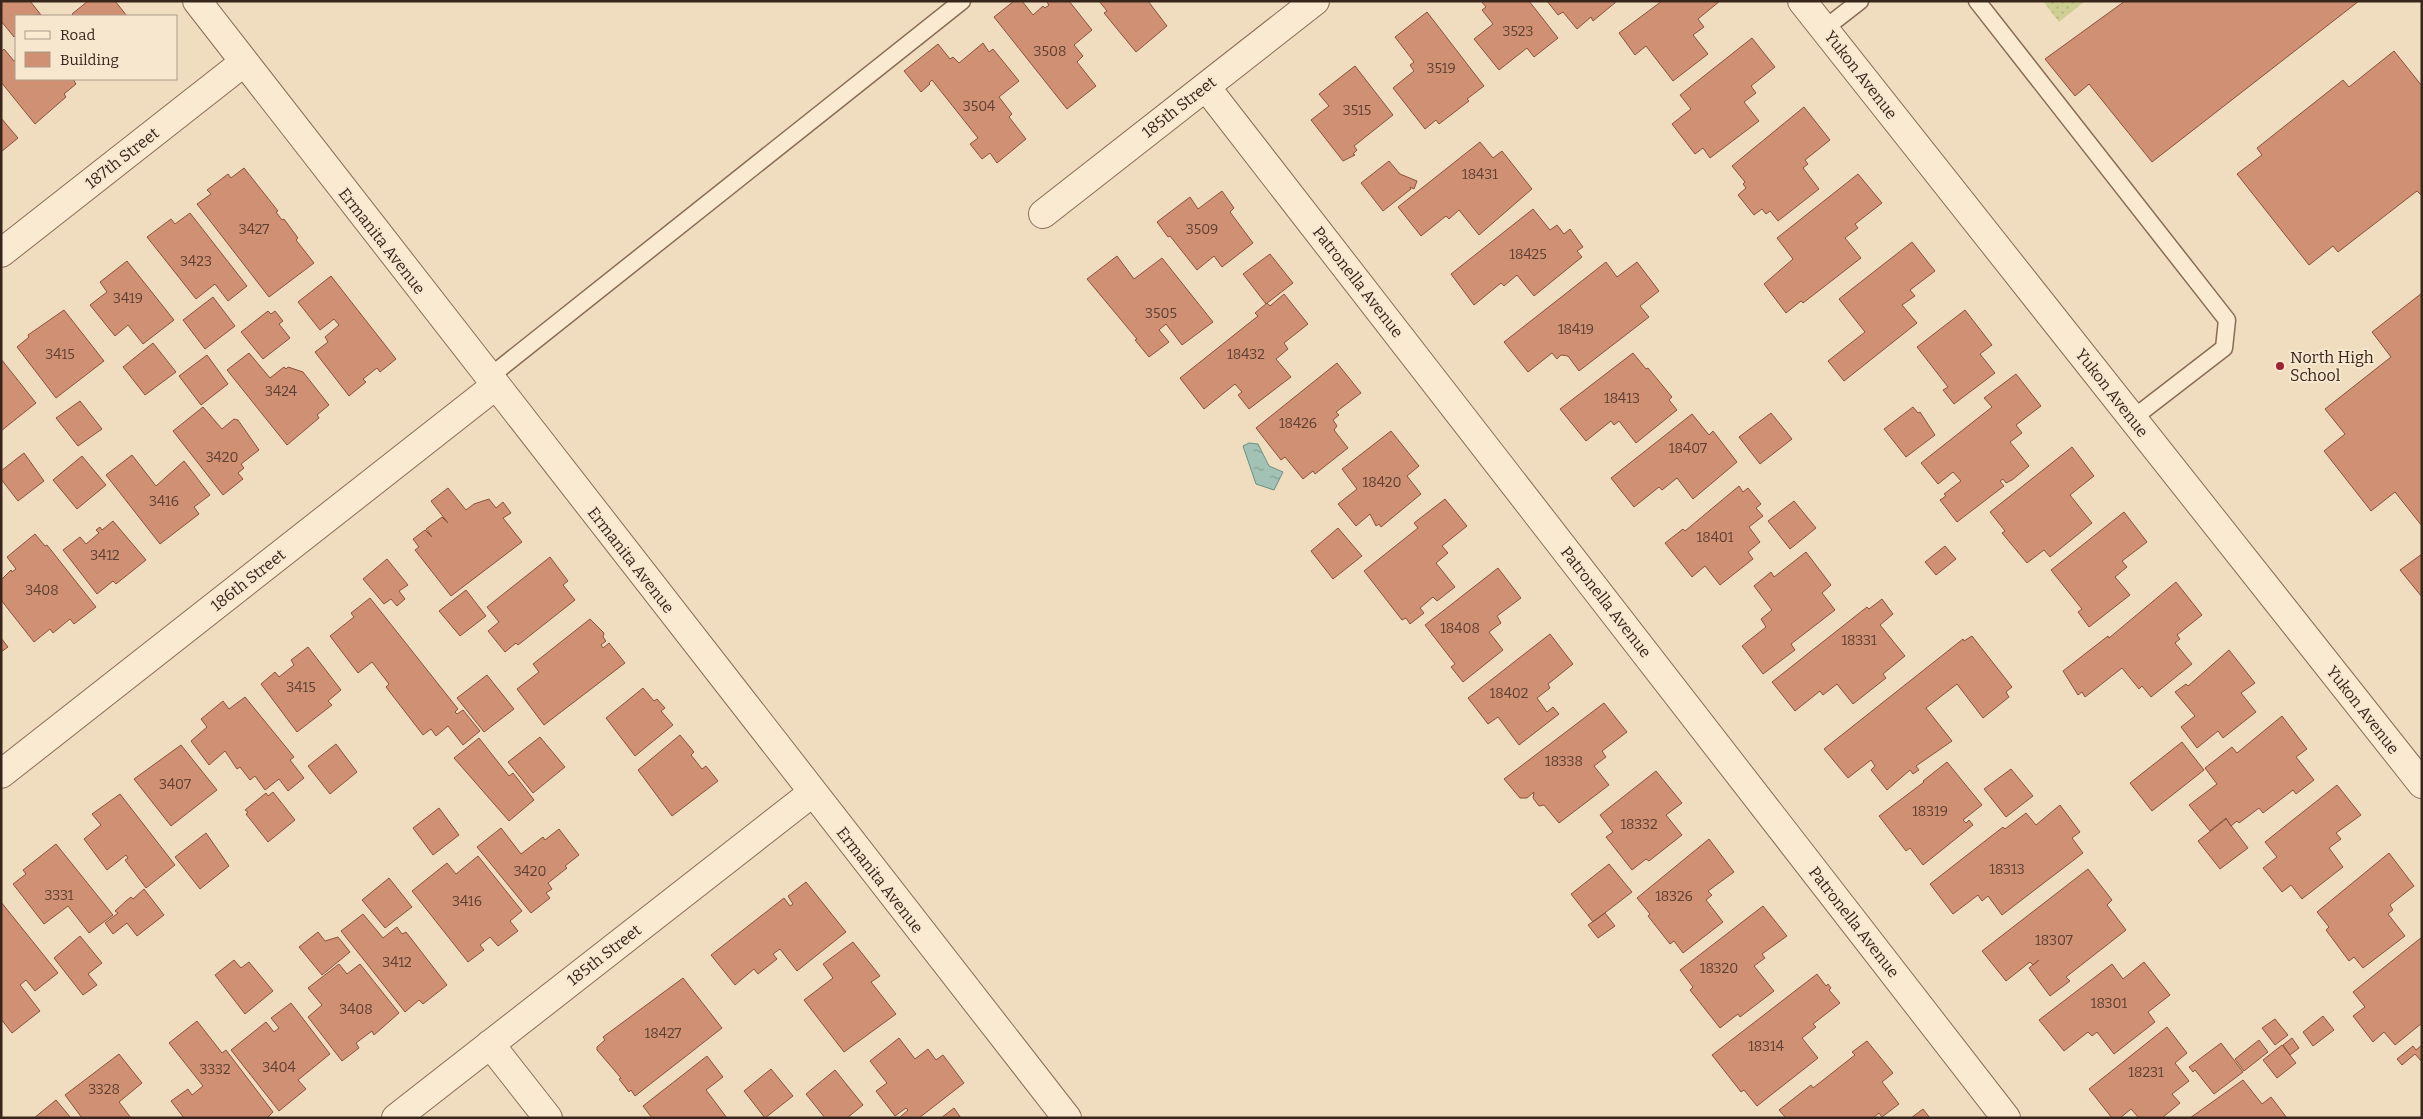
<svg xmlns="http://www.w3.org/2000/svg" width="2423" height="1119" font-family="Bitter,serif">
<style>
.park{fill:url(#park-dots)}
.water{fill:url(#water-ripples);stroke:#699082}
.building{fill:#d09073;stroke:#8a523b}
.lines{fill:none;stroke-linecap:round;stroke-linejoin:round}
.service-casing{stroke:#8a6c56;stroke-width:19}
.minor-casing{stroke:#8a6c56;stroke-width:30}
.tertiary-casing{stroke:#8a6c56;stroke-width:30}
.service{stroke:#fbead2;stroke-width:16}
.minor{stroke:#fbead2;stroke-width:28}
.tertiary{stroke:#fbead2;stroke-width:28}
.poi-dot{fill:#9c2331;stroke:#f7e7cf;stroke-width:2}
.labels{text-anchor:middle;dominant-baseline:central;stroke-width:4;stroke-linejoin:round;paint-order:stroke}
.number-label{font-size:14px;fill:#5e4032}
.street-label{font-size:16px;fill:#38261c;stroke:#f7e7cf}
.poi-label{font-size:16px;fill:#38261c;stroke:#f7e7cf;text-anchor:start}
</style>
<defs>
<pattern id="park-dots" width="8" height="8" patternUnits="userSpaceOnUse" patternTransform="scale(1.25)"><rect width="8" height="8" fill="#cecf92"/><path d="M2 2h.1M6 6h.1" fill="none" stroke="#b2b27d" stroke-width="1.8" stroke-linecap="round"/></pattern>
<pattern id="water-ripples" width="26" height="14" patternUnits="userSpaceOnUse" patternTransform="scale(1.25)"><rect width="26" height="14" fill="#a2c2b5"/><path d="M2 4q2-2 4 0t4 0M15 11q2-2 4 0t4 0" fill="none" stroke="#859d92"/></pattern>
</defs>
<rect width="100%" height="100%" fill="#f0dcbf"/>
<path class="park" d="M2043,1H2085L2059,22Z"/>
<path class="water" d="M1249,443L1258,444L1269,466L1283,472L1274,490L1256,484L1243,446Z"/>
<path class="building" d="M1,1H30L41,15L16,16V35L14,37L1,21Z
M88,1H115L127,16H74L72,14Z
M1014,1H1022L1033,15L1043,6L1045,8L1049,5L1046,1H1069L1092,30L1074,45L1083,56L1077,62L1096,86L1067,109L994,17Z
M1099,1H1148L1167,26L1136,52L1104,13L1107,11Z
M1481,1H1529L1558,38L1534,57L1527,48L1499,70L1474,39L1493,24L1482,10L1486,7Z
M1547,1H1616V2L1593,21L1591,17L1577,29L1563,12L1558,15Z
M1662,1H1720L1698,19L1704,27L1693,35L1708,54L1673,81L1646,46L1635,55L1619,33Z
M2125,1H2359L2152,162L2089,84L2075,96L2045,59Z
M1427,12L1484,86L1467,99L1469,101L1439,124L1436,120L1425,129L1393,88L1414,71L1410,65L1414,62L1395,37Z
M1752,38L1775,67L1751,86L1756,93L1744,102L1759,121L1710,158L1703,148L1695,154L1672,124L1691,109L1680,95Z
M983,43L989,52L993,49L1019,81L999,97L1012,114L1009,117L1026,139L997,163L990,153L982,159L970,144L978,138L932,80L929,83L930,84L921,92L904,71L938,44L950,59L953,57L959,63Z
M4,49L14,61L16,60V79H73L76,84L64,94L66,97L35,124L1,82V52Z
M2394,51L2422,86V196L2417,191L2338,252L2333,246L2309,265L2237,174L2262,155L2257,148L2343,80L2349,87Z
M1355,66L1393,115L1354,146L1357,150L1353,154L1355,155L1343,161L1311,120L1329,106L1319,94Z
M1804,107L1830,140L1805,160L1808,164L1803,168L1819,189L1778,221L1770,211L1766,214L1762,209L1754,215L1738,195L1746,188L1743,184L1745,182L1732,166Z
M1,118L18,138L1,152Z
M1480,142L1493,158L1502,151L1532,189L1479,235L1459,210L1449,219L1446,216L1421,236L1398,207Z
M1389,161L1400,174L1417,181L1414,189L1410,187L1411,189L1383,211L1361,183Z
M244,168L278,211L276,212L282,220L284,219L298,238L296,240L314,263L269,297L197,204L211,194L207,190L228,174L231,178Z
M1858,174L1882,203L1855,224L1858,228L1845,238L1861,258L1803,303L1801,301L1786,313L1764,284L1793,259L1777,238Z
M1222,191L1234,208L1230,212L1253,243L1222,267L1214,256L1197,270L1170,236L1168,237L1157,222L1190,197L1198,209Z
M1533,209L1550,230L1557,225L1564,234L1570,229L1583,247L1577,251L1582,257L1534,296L1517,275L1504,286L1501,283L1474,305L1451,274Z
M190,213L247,286L228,301L215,284L196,299L147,237L171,219L175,224Z
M1912,242L1935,271L1910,290L1915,296L1902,305L1917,323L1844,381L1828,361L1865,332L1839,299Z
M1270,254L1293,283L1266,304L1243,274Z
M1117,256L1134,279L1162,258L1213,322L1182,345L1166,324L1159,330L1169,342L1149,357L1135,340L1137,339L1087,279Z
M127,261L174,320L143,344L128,325L115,336L90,305L107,292L100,282Z
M1606,262L1617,277L1637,262L1659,291L1640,306L1649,317L1579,371L1568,356L1561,355L1557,359L1552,353L1528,372L1504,342Z
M331,276L396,359L380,372L377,368L363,379L366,382L349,396L315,352L328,342L325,337L339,325L334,319L320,330L298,302Z
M2422,293V526L2395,492L2371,511L2324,451L2345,434L2325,409L2391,357L2372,332Z
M1284,294L1308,324L1284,343L1288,349L1276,359L1291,377L1249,409L1238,395L1242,392L1235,384L1204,409L1180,378L1258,316L1255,313L1267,303L1270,306Z
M213,297L235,326L205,349L183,320Z
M64,310L104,361L56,398L17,347L29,337L28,335Z
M1965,310L1992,345L1980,354L1995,373L1954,404L1943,390L1948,387L1917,347Z
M268,311L271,314L275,311L283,321L279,324L290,338L263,359L241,332Z
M153,343L176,372L145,395L123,367Z
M249,353L270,378L284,367L286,369L288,367L303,372L329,405L317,415L319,418L287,445L227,370Z
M1633,353L1646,369L1648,368L1672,397L1669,400L1677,410L1636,443L1619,421L1614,425L1611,421L1586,441L1560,409Z
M207,355L228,384L201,405L179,376Z
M1,359L36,403L1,431Z
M1337,363L1361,393L1336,412L1339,415L1333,420L1337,426L1334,430L1348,448L1315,474L1313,471L1303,479L1285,457L1281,460L1256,428Z
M2016,374L2041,406L2016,425L2022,433L2010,442L2029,466L2012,480L2006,483L2003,479L2000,481L2004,486L1957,522L1940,500L1946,496L1944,494L1961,481L1953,472L1938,484L1921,463L1992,407L1984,398Z
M80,401L102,429L78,446L56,418Z
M203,407L222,429L234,419L238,420L259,450L241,464L244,468L238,473L243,479L223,495L173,431Z
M1913,407L1918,413L1920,412L1935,435L1906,457L1884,429Z
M1771,413L1792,439L1760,464L1739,437Z
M1692,414L1709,435L1713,431L1737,462L1693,499L1677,478L1662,490L1659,487L1634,507L1611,478Z
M1391,431L1419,466L1407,476L1421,494L1381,527L1379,524L1376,526L1370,514L1356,526L1338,504L1357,489L1342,469Z
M2072,447L2094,476L2070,495L2092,523L2050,557L2044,550L2027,563L2002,533L2005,531L1990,512Z
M24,453L44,481L18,501L1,479V471Z
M132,455L156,486L184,461L210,495L194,507L199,514L160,544L106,475Z
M82,456L106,485L77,509L53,480Z
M1739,486L1743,492L1748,488L1761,504L1756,508L1763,516L1749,527L1760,542L1748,552L1753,559L1720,585L1705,566L1692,577L1665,543L1683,529L1685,531Z
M448,488L466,510L474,504L489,499L496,508L503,502L511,513L503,518L522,542L451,596L415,550L419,547L413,539L425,530L432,537L426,529L442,517L448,523L431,501Z
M1445,499L1467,526L1442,546L1448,553L1436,563L1455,587L1437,601L1433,597L1420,608L1424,613L1410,624L1406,618L1402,620L1364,571L1418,528L1414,523Z
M1794,501L1816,528L1790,549L1768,521Z
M2124,512L2147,542L2122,561L2127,567L2115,577L2130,595L2089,627L2078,612L2082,609L2051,570Z
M113,521L146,560L116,584L113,581L97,594L63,550L80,537L86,544L99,533L96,530L100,527L102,530Z
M1338,528L1362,556L1333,579L1311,551Z
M35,534L45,546L47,545L96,607L74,624L70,619L53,633L50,629L34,642L1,600V580L11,570L12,572L16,569L7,557Z
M1945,546L1956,559L1936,575L1925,562Z
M1806,552L1831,585L1822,593L1835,610L1791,644L1795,650L1763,674L1742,646L1766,627L1761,619L1772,610L1754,586L1771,572L1774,577Z
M2422,554V597L2400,570Z
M550,557L568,581L563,585L575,600L518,645L516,643L505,652L488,631L499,622L487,607Z
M387,559L408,585L399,591L405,599L397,606L391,599L384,604L363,579Z
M1498,568L1521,598L1497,616L1501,623L1489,632L1503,650L1463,682L1451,667L1455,664L1425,625Z
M2176,582L2202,615L2177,635L2180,639L2175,643L2192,664L2151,697L2142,686L2139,689L2122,668L2085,697L2082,692L2078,695L2063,671L2108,636L2109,638Z
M466,590L486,616L460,636L439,611Z
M370,598L458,709L455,712L457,714L463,710L480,731L463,745L448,726L436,736L431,729L423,735L386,687L389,684L372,662L358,673L330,636L354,617L351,613Z
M1882,599L1893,614L1880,625L1905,656L1883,674L1886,678L1853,704L1837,684L1823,695L1820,691L1795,711L1772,682L1867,607L1869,609Z
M590,619L604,633L603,637L606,641L601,645L603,648L609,643L625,663L544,725L517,689L539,672L533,664Z
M1550,634L1573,664L1548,684L1550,688L1537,698L1547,712L1553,707L1559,714L1519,745L1498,717L1488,724L1468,698Z
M1972,636L2012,687L2006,692L2009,697L1983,718L1957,684L1926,708L1952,741L1916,766L1919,770L1913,774L1910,770L1887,790L1871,770L1875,766L1871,760L1848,778L1824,749L1963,639L1964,641Z
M1,638L8,647L1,652Z
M308,647L341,690L328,701L332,705L297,732L261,684L275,672L279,677L294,665L291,660Z
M2229,650L2255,683L2241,693L2256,712L2223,738L2218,731L2197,748L2181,727L2195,716L2175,692L2186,684L2188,686Z
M487,675L514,709L484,732L457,698Z
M643,688L654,701L657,699L665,708L661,711L673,725L635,756L606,718Z
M245,697L294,757L290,760L304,778L288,791L279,779L265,790L255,776L250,780L240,767L237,769L225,751L209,765L191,741L207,727L201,719L223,701L229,709Z
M1604,703L1627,732L1602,751L1606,757L1594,766L1609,785L1559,823L1544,805L1539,806L1533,798L1534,792L1527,798H1520L1504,779Z
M2282,716L2307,749L2296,757L2314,780L2296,794L2293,790L2263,813L2259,808L2239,823L2237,821L2231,826L2226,818L2210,831L2189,805L2217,784L2205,768L2232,747L2237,753Z
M680,735L694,752L691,755L702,769L706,766L718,781L672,816L638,770Z
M540,737L565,767L533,793L508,762Z
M479,738L509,776L513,773L534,800L509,821L454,758Z
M2182,742L2204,770L2152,811L2130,783Z
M336,744L357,772L330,794L308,766Z
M181,745L217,790L171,826L134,779Z
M1947,762L1982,805L1963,820L1966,823L1969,820L1973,825L1923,865L1910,848L1906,851L1879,816L1924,782L1923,781Z
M2011,769L2033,796L2006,817L1984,789Z
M1656,771L1682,803L1666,815L1682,835L1649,861L1646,859L1632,870L1606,837L1613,832L1600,815Z
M2337,785L2361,815L2336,833L2341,839L2329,848L2343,867L2302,899L2291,885L2282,892L2263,868L2277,857L2265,842Z
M273,792L295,820L268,842L246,814L248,812L245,810L266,793L268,796Z
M120,794L175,865L146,888L125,860L128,858L126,855L107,870L84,839L101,825L92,814Z
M2060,805L2080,832L2072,838L2083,853L2002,915L1988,896L1982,901L1978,895L1953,914L1930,884L2003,827L2005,829L2026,813L2036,825Z
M439,808L459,835L433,855L413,828Z
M2226,819L2248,848L2220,869L2198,841Z
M501,828L521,854L543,837L545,840L559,829L579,855L565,866L567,868L548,883L552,889L546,893L550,898L531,913L477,847Z
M206,833L229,866L200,889L175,857Z
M1709,839L1734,872L1708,891L1712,895L1706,900L1723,922L1683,953L1674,941L1670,944L1648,916L1650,914L1637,898Z
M56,844L113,915L89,933L68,906L44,924L13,884L26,874L23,870Z
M2389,853L2414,886L2390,905L2393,910L2388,914L2405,936L2363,968L2354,957L2349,961L2326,930L2329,927L2317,912Z
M478,856L522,911L510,921L518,931L498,946L490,937L480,945L484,950L468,962L412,891L447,863L456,874Z
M1609,864L1632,892L1593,922L1571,894Z
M2088,869L2112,900L2107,905L2126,930L2066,977L2070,981L2050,996L2029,968L2039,960L2033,965L2030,962L2006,981L1982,951Z
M389,878L412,907L385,928L362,900Z
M806,882L846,932L797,971L780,949L773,954L777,959L758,974L754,969L735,985L711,955L784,898L790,906L793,904L788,896Z
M144,889L164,915L137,936L127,923L113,934L105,923L118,913L115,911L126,901L131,897L133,899Z
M1,902L58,973L35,991L26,980L20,985L40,1011L12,1033L1,1019Z
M1763,906L1787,936L1762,954L1765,958L1754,966L1774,991L1740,1017L1738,1014L1720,1028L1690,990L1693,987L1680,970Z
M1605,913L1615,926L1598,938L1588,925Z
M363,914L383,938L397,927L402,934L406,932L447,985L423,1004L419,1000L405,1012L341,931Z
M318,932L325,941L338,937L350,952L322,975L299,947Z
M80,936L102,963L88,974L97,985L83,995L54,958Z
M2422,937V1023L2395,1045L2384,1032L2373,1042L2353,1016L2365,1007L2353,992Z
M853,942L880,976L871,982L896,1014L844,1052L804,1000L833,978L823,964Z
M234,960L241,968L249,962L273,991L245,1014L215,975Z
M2144,962L2170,995L2148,1012L2155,1022L2114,1054L2097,1032L2092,1036L2088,1032L2064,1051L2039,1020L2112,964L2123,979Z
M339,964L347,974L360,964L399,1013L374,1035L372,1031L356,1043L359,1048L342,1061L308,1017L322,1005L308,988Z
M1817,974L1826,986L1828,984L1831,988L1829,990L1840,1003L1813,1024L1816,1027L1802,1038L1818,1058L1757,1106L1744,1090L1741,1092L1712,1055Z
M683,978L722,1028L635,1096L631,1090L629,1092L619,1079L621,1078L597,1050V1047L605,1040L603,1037Z
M291,1003L330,1054L298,1080L306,1089L279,1111L231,1050L266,1022L274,1032L279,1028L271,1018Z
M2323,1016L2334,1030L2313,1046L2303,1032Z
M2275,1019L2288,1035L2275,1045L2262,1028Z
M197,1021L222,1053L226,1050L273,1112L267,1118H184L171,1101L188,1089L192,1095L203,1086L169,1043Z
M2167,1027L2187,1053L2175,1063L2189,1081L2172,1094L2180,1103L2162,1118H2139L2131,1109L2120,1118H2112L2089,1089Z
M899,1038L915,1059L928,1049L936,1060L943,1055L964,1083L919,1118H899L908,1110L906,1108L895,1116L876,1091L887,1083L870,1061Z
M2292,1038L2299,1048L2290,1055L2283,1045Z
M2259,1040L2268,1052L2244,1071L2235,1059Z
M1867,1041L1893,1073L1882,1082L1899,1104L1882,1117L1879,1113L1873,1118H1786L1779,1110L1811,1085L1813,1088L1855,1055L1852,1052Z
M2221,1043L2243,1072L2214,1094L2195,1070L2193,1072L2189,1067Z
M2282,1045L2296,1063L2277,1078L2263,1060Z
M2422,1045V1062L2415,1054L2402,1065L2397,1059L2413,1046L2416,1050Z
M119,1054L142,1083L119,1102L131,1118H82L65,1095Z
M707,1056L723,1077L706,1090L727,1118H652L643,1106Z
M771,1069L793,1096L765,1118L744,1091Z
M835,1070L863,1105L847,1118H825L806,1094Z
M2243,1080L2262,1104L2271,1097L2287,1118H2190Z
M56,1100L71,1118H34Z
M954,1108L961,1118H941Z
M1923,1109L1930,1118H1911Z"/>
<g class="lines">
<g class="service-casing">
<path id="service" d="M1977,1L2227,320L2224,348L2132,419
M1824,29L1860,1
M488,378L962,1"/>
</g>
<g class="minor-casing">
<path id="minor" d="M197,1L1067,1118
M1206,87L2006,1118
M1043,214L1315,1
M1,253L243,63
M1,774L495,386
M490,1044L548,1118
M396,1118L812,793"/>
</g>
<g class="tertiary-casing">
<path id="tertiary" d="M1802,1L2422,784"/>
</g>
<use href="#service" class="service"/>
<use href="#minor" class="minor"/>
<use href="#tertiary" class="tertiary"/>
</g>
<circle class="poi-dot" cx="2280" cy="366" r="5"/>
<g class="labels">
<g class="number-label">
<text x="1518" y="31">3523</text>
<text x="1050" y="51">3508</text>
<text x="1441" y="68">3519</text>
<text x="979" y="106">3504</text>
<text x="1357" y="110">3515</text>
<text x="1480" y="174">18431</text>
<text x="254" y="229">3427</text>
<text x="1202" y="229">3509</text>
<text x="1528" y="254">18425</text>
<text x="196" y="261">3423</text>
<text x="128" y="298">3419</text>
<text x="1161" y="313">3505</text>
<text x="1576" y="329">18419</text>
<text x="60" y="354">3415</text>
<text x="1246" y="354">18432</text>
<text x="281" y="391">3424</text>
<text x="1622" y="398">18413</text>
<text x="1298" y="423">18426</text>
<text x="1688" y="448">18407</text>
<text x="222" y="457">3420</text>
<text x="1382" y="482">18420</text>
<text x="164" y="501">3416</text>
<text x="1715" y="537">18401</text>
<text x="105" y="555">3412</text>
<text x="42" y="590">3408</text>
<text x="1460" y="628">18408</text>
<text x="1859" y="640">18331</text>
<text x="301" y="687">3415</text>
<text x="1509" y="693">18402</text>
<text x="1564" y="761">18338</text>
<text x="175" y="784">3407</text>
<text x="1930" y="811">18319</text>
<text x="1639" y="824">18332</text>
<text x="2007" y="869">18313</text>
<text x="530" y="871">3420</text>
<text x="59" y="895">3331</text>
<text x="1674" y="896">18326</text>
<text x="467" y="901">3416</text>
<text x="2054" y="940">18307</text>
<text x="397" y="962">3412</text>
<text x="1719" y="968">18320</text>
<text x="2109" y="1003">18301</text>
<text x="356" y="1009">3408</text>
<text x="663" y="1033">18427</text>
<text x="1766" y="1046">18314</text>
<text x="279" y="1067">3404</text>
<text x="215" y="1069">3332</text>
<text x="2146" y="1072">18231</text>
<text x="104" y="1089">3328</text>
</g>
<g class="street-label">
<text transform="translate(1861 75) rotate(52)">Yukon Avenue</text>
<text transform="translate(1179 107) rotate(-38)">185th Street</text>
<text transform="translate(122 158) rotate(-38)">187th Street</text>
<text transform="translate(382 241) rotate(52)">Ermanita Avenue</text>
<text transform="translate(1358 282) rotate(52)">Patronella Avenue</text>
<text transform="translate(2112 393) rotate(52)">Yukon Avenue</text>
<text transform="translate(631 560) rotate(52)">Ermanita Avenue</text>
<text transform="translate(248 580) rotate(-38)">186th Street</text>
<text transform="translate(1606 602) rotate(52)">Patronella Avenue</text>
<text transform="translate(2363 710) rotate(52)">Yukon Avenue</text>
<text transform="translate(880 880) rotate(52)">Ermanita Avenue</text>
<text transform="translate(1854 922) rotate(52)">Patronella Avenue</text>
<text transform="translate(604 955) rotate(-38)">185th Street</text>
</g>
<g class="poi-label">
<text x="2290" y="357">North High<tspan x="2290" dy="18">School</tspan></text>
</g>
</g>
<rect width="2423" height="1119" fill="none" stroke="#38261c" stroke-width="5"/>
<rect x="15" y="15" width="162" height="65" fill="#f7e7cf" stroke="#ab9a87"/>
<rect x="25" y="31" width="25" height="8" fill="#fbead2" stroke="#ab9a87"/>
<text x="60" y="40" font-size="15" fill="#38261c">Road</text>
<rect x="25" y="52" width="25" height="15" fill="#d09073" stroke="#ab9a87"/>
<text x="60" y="65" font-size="15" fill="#38261c">Building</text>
</svg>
